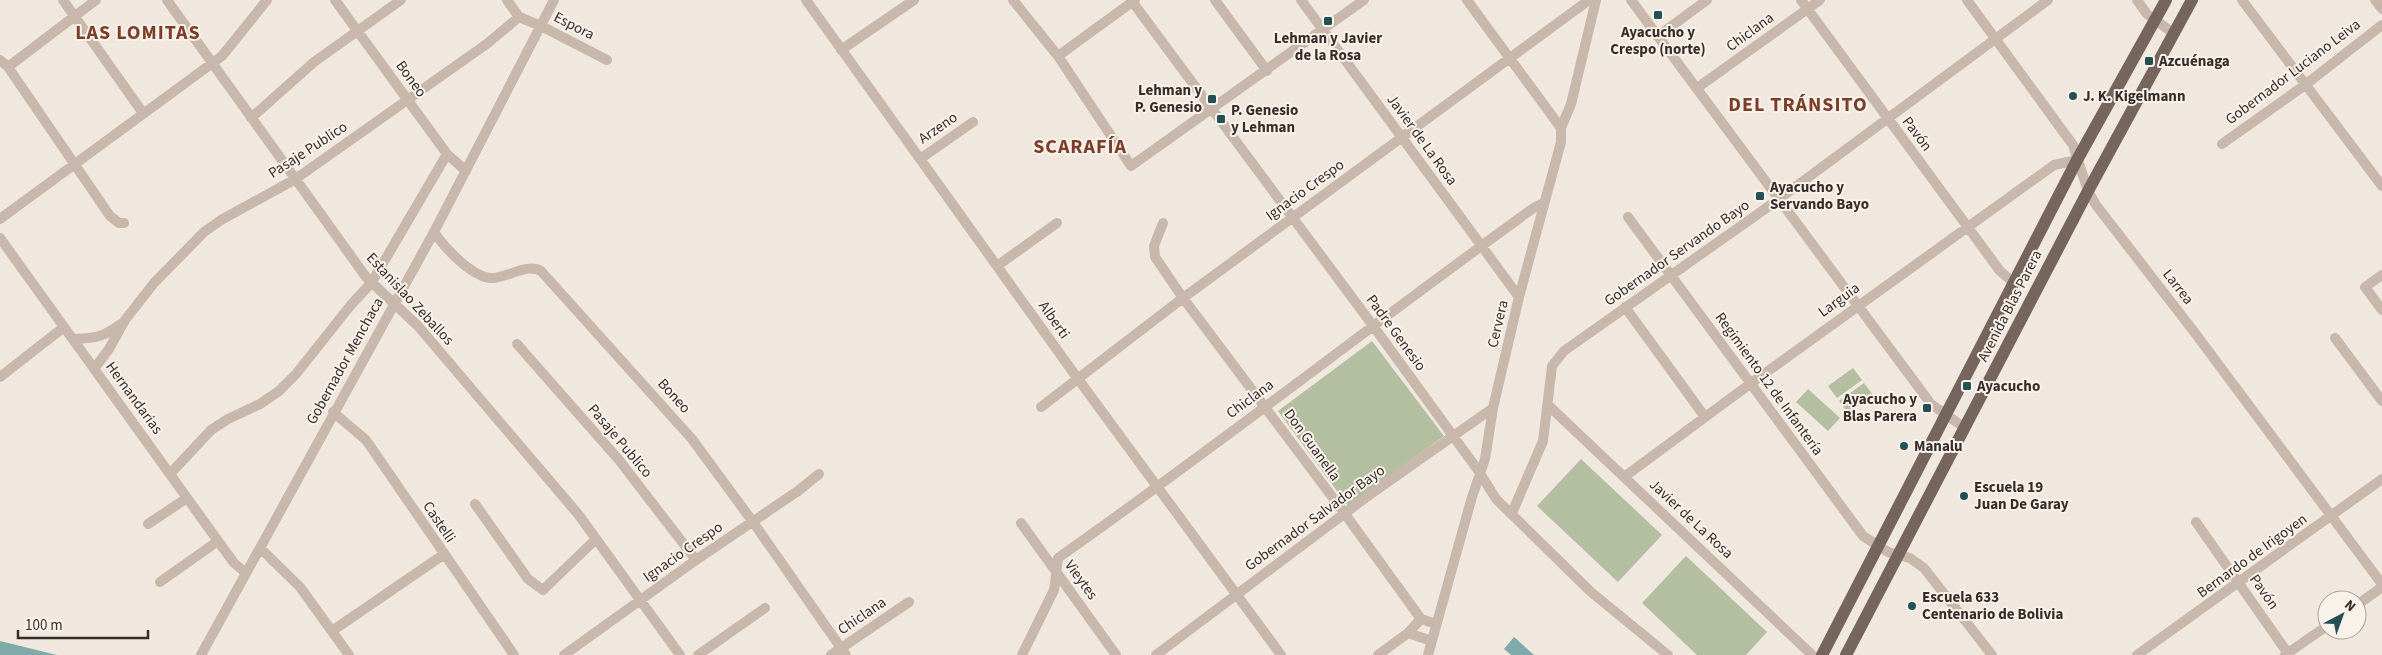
<svg xmlns="http://www.w3.org/2000/svg" width="2382" height="655" font-family="'Source Sans 3',sans-serif">
<style>
.green{fill:#b4bea0}
.water{fill:#80a9aa}
.lines{fill:none;stroke-linecap:round;stroke-linejoin:round}
.minor{stroke:#c7b8ab;stroke-width:10}
.major{stroke:#76655c;stroke-width:12}
.poi-dot{fill:#235053;stroke:#f8f2ea;stroke-width:2}
.labels{text-anchor:middle;dominant-baseline:central;stroke-width:4;stroke-linejoin:round;paint-order:stroke}
.street-label{font-size:15px;fill:#362d2a;stroke:#f8f2ea}
.poi-label{font-size:15px;font-weight:bold;fill:#362d2a;stroke:#f8f2ea;text-anchor:start}
.district-label{font-size:20px;font-weight:bold;letter-spacing:1px;fill:#7c3e2b;stroke:#f8f2ea}
</style>
<rect width="100%" height="100%" fill="#f0e8de"/>
<path class="green" d="M1372,341L1444,436L1348,506L1278,411Z
M1853,368L1862,380L1837,398L1828,386Z
M1864,383L1873,395L1848,413L1839,401Z
M1808,389L1840,418L1828,431L1796,402Z
M1581,459L1662,535L1618,582L1537,506Z
M1686,556L1767,632L1746,655H1697L1642,603Z"/>
<path class="water" d="M1514,637L1534,655H1511L1504,649Z
M0,641L57,655H0Z"/>
<g class="lines">
<path class="minor" d="M63,0L143,113
M167,0L366,277L418,326L578,514L680,655
M335,0L447,154L466,171
M507,0L519,17L541,26L607,60
M806,0L1078,379L1281,655
M1013,0L1058,56L1131,166L1364,0
M1131,0L1374,327L1480,473L1496,499L1591,592L1668,655
M1215,0L1267,71
M1301,0L1519,297
M1467,0L1561,128
M1631,0L1931,404L1965,428
M1801,0L2000,271L2013,282
M1967,0L2073,145L2088,191L2096,205L2195,333L2382,584
M2137,0L2147,14L2173,33
M2242,0L2382,186
M2375,0L2382,9
M1658,36L1707,0
M841,50L914,0
M1058,56L1135,0
M0,60L8,67L110,216L119,223H124
M8,67L96,0
M1697,88L1820,0
M251,118L314,62L401,0
M2222,144L2305,85L2382,25
M920,159L973,122
M1628,217L1863,536L1888,552L1910,558L1924,568L1992,655
M0,219L222,56L267,0
M1163,223L1154,246L1155,257L1183,298L1345,514L1421,619L1436,624
M434,232C444,247 473,279 493,278C508,277 528,263 541,271L692,439L753,522L846,655
M0,238L218,541L234,563L246,573
M997,266L1057,223
M2382,275L2365,287L2382,310
M1625,307L1705,417
M2335,338L2382,401
M73,339C95,338 102,338 121,324
M517,344L619,460L696,560
M94,369L109,349L125,320L154,283L204,232L221,220L294,180L488,43L519,17
M0,377L64,327
M1549,406L1812,655
M1041,407L1183,298L1589,0
M333,412L366,440L514,655
M170,474L211,430L228,419L260,404L279,391L296,374L350,306L372,282L447,154
M1624,477L1750,384L2054,165L2077,160
M475,504L528,579L543,590L596,539
M1512,513L1543,441L1552,366L1564,351L1779,199L2048,0
M2196,522L2289,655
M1021,523L1116,655
M148,524L187,498
M260,548L300,587L349,655
M160,582L218,541
M2357,605L2382,587
M332,631L443,555
M1408,633L1432,641
M201,655L434,232L554,0
M564,655L696,560L798,491L819,474
M698,655L765,608
M831,655L909,602
M1022,655L1054,590L1058,558C1220,444 1375,322 1535,207L1544,203
M1156,655L1368,496L1493,408
M1378,655L1408,633L1421,619
M1428,655L1472,497L1485,459L1493,408L1519,297L1561,142V128L1571,104L1596,0
M2137,655L2382,479
M2285,655L2327,626"/>
<path class="major" d="M1822,655L2077,160L2166,0
M1846,655L2088,191L2192,0"/>
</g>
<g class="poi-dot">
<rect x="1653" y="10" width="10" height="10" rx="2.5"/>
<rect x="1323" y="16" width="10" height="10" rx="2.5"/>
<rect x="2144" y="56" width="10" height="10" rx="2.5"/>
<circle cx="2073" cy="96" r="5"/>
<rect x="1207" y="94" width="10" height="10" rx="2.5"/>
<rect x="1216" y="114" width="10" height="10" rx="2.5"/>
<rect x="1755" y="191" width="10" height="10" rx="2.5"/>
<rect x="1962" y="381" width="10" height="10" rx="2.5"/>
<rect x="1922" y="403" width="10" height="10" rx="2.5"/>
<circle cx="1904" cy="446" r="5"/>
<circle cx="1964" cy="496" r="5"/>
<circle cx="1912" cy="606" r="5"/>
</g>
<g class="labels">
<g class="street-label">
<text transform="translate(574 26) rotate(27)">Espora</text>
<text transform="translate(1750 32) rotate(-36)">Chiclana</text>
<text transform="translate(2293 72) rotate(-37)">Gobernador Luciano Leiva</text>
<text transform="translate(411 79) rotate(54)">Boneo</text>
<text transform="translate(938 128) rotate(-35)">Arzeno</text>
<text transform="translate(1917 134) rotate(53)">Pavón</text>
<text transform="translate(1422 140) rotate(54)">Javier de La Rosa</text>
<text transform="translate(308 150) rotate(-33)">Pasaje Publico</text>
<text transform="translate(1305 190) rotate(-36)">Ignacio Crespo</text>
<text transform="translate(1677 253) rotate(-35)">Gobernador Servando Bayo</text>
<text transform="translate(2178 287) rotate(52)">Larrea</text>
<text transform="translate(410 299) rotate(47)">Estanislao Zeballos</text>
<text transform="translate(1839 300) rotate(-36)">Larguia</text>
<text transform="translate(2010 306) rotate(-63)">Avenida Blas Parera</text>
<text transform="translate(1054 320) rotate(55)">Alberti</text>
<text transform="translate(1498 324) rotate(-77)">Cervera</text>
<text transform="translate(1396 333) rotate(54)">Padre Genesio</text>
<text transform="translate(345 361) rotate(-61)">Gobernador Menchaca</text>
<text transform="translate(1769 384) rotate(54)">Regimiento 12 de Infantería</text>
<text transform="translate(674 396) rotate(48)">Boneo</text>
<text transform="translate(134 398) rotate(54)">Hernandarias</text>
<text transform="translate(1250 399) rotate(-36)">Chiclana</text>
<text transform="translate(620 441) rotate(50)">Pasaje Publico</text>
<text transform="translate(1312 445) rotate(54)">Don Guanella</text>
<text transform="translate(1315 518) rotate(-36)">Gobernador Salvador Bayo</text>
<text transform="translate(1691 519) rotate(43)">Javier de La Rosa</text>
<text transform="translate(439 522) rotate(56)">Castelli</text>
<text transform="translate(683 552) rotate(-35)">Ignacio Crespo</text>
<text transform="translate(2252 556) rotate(-36)">Bernardo de Irigoyen</text>
<text transform="translate(1081 580) rotate(54)">Vieytes</text>
<text transform="translate(2264 592) rotate(55)">Pavón</text>
<text transform="translate(862 616) rotate(-34)">Chiclana</text>
</g>
<g class="poi-label">
<text x="1658" y="32" text-anchor="middle">Ayacucho y<tspan x="1658" dy="17">Crespo (norte)</tspan></text>
<text x="1328" y="38" text-anchor="middle">Lehman y Javier<tspan x="1328" dy="17">de la Rosa</tspan></text>
<text x="2159" y="61">Azcuénaga</text>
<text x="1202" y="90" text-anchor="end">Lehman y<tspan x="1202" dy="17">P. Genesio</tspan></text>
<text x="2083" y="96">J. K. Kigelmann</text>
<text x="1231" y="110">P. Genesio<tspan x="1231" dy="17">y Lehman</tspan></text>
<text x="1770" y="187">Ayacucho y<tspan x="1770" dy="17">Servando Bayo</tspan></text>
<text x="1977" y="386">Ayacucho</text>
<text x="1917" y="399" text-anchor="end">Ayacucho y<tspan x="1917" dy="17">Blas Parera</tspan></text>
<text x="1914" y="446">Manalu</text>
<text x="1974" y="487">Escuela 19<tspan x="1974" dy="17">Juan De Garay</tspan></text>
<text x="1922" y="597">Escuela 633<tspan x="1922" dy="17">Centenario de Bolivia</tspan></text>
</g>
<g class="district-label">
<text x="138" y="33">LAS LOMITAS</text>
<text x="1798" y="105">DEL TRÁNSITO</text>
<text x="1080" y="147">SCARAFÍA</text>
</g>
</g>
<g transform="translate(2342 615) rotate(41)"><circle r="24" fill="#f8f2ea" stroke="#aaa39d"/>
<path d="M0-4L9 19L0 12L-9 19Z" fill="#235053"/>
<text y="-8" font-size="14" font-weight="bold" text-anchor="middle" fill="#362d2a">N</text>
</g>
<path d="M18 630v8h130v-8" fill="none" stroke="#362d2a" stroke-width="2.5"/>
<text x="25" y="630" font-size="15" fill="#362d2a" stroke="#f8f2ea" stroke-width="4" paint-order="stroke">100 m</text>
</svg>
